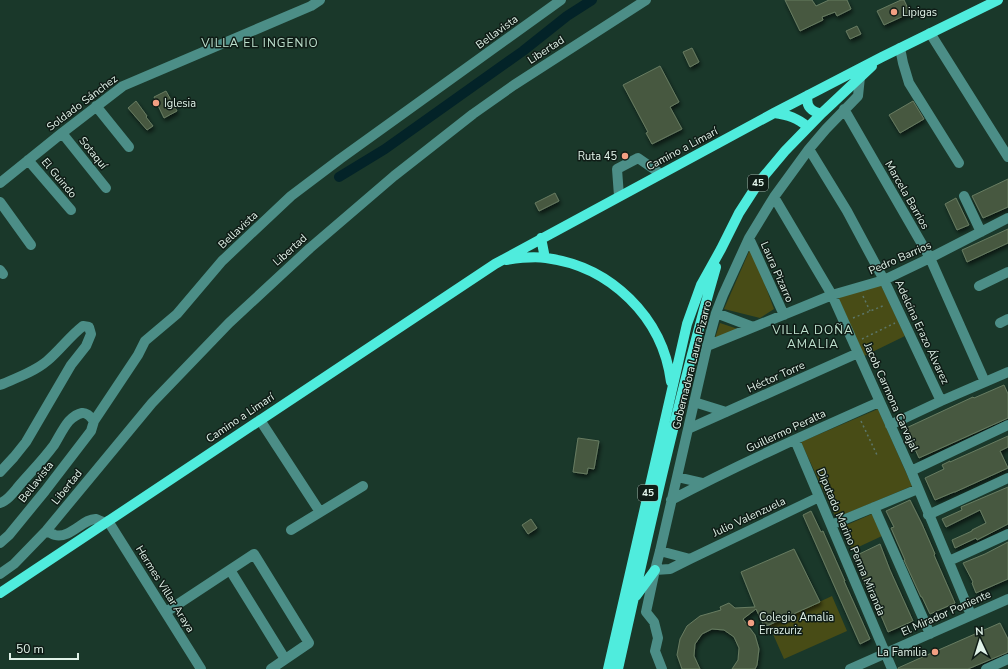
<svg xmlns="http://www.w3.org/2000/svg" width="1008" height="669" font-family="'Nunito Sans',sans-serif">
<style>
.green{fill:#484c16}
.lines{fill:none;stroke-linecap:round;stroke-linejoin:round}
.canal{stroke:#032328;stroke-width:10}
.building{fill:#475941;stroke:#687c61;filter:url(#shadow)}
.path{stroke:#5c7669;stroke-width:1.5;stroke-dasharray:2 3;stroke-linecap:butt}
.minor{stroke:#4c8e87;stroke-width:10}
.major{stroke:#4fecdd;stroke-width:10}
.poi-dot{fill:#f39f82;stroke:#0f1c16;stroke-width:1.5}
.labels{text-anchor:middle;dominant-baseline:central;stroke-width:3;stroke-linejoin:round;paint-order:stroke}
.shield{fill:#0f1c16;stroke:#a1b2a9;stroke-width:1}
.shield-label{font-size:10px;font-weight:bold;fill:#e0f2e8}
.poi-label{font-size:11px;fill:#e0f2e8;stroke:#0f1c16;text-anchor:start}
.street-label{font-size:11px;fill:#e0f2e8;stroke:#0f1c16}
.neighbourhood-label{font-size:12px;letter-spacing:1px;fill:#bde0cd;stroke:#0f1c16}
</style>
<defs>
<filter id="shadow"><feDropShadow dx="1.5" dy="3" stdDeviation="2" flood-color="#0009"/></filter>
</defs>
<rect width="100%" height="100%" fill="#1a382a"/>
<path class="green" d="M751,247L774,309L760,318L724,309Z
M881,285L905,336L864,356L838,297Z
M720,323L738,329L714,341Z
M878,409L912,486L836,518L801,442Z
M872,514L882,536L852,550L842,527Z
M832,596L847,631L784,659L769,625Z"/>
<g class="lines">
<path class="canal" d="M339,177L385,149L523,51L567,16L592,0"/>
</g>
<path class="building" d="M785,0H812L816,6L829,0H847L851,9L837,16L835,12L822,17L823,20L800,31Z
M901,0H904L910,13L884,25L877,11Z
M857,26L861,34L850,39L846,31Z
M692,48L699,62L690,67L683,52Z
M660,66L679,102L670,107L682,129L652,144L646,133L648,132L623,85Z
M166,91L177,111L164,118L154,97Z
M136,101L147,116L146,117L153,126L147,130L128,108Z
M913,101L924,119L900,133L889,115Z
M1008,179V207L983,218L972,196Z
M555,193L559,201L539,211L535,203Z
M956,198L969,225L957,230L945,204Z
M1008,229V243L967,262L962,250Z
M1004,385L1008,394V418L919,458L909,436H908L904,429L973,397L974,398Z
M1008,436V447L1000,451L1008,468L955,492H954L935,500L925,478L944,469L942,465L950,461V462Z
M578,438L599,441L594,469L588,468L587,474L573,472Z
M1008,487V524L977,540L976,538L955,548L952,540L972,531V530L986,523L980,510L946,527L942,519L962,510L961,507Z
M910,500L922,524L935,554L934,555L955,603L930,614L922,597H921L904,560H905L891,528L894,527L886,511Z
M811,511L821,532L823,531L826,538L845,581H844L870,639L860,644L803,515Z
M531,519L537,528L528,534L522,525Z
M1008,542V579L976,593L972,583L973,582L963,563L985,554Z
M880,544L890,570L913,621L888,632L880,613H878L853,557Z
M794,549L820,602L769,625L764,626L756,609L743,619L755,635L759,649L757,665L755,669H732L738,660L739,648L734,637L724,630L712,629L702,634L695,644L694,656L700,669H682L677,655L680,639L687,626L700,616L721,610L720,607L729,603L735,608L755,607L741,572Z
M1000,623L1008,639V652L1006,653L968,669H898V668L918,659Z"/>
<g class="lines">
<path class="path" d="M863,296L870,311
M853,318L885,305
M862,339L895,323
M861,421L877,455"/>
<path class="minor" d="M930,33L1008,157
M900,48L903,63L909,83L959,163
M96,106L129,147
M844,109L930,258L985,382
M62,133L106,188
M809,149L847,211L884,280L941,401
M28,160L71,210
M0,183L62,133L123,86L311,6L320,0
M619,196L617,169L638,158L661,174
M964,196L981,232
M774,197L832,295L911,471L971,615
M0,202L31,245
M749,238L784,315
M0,270L3,274
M979,286L1008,272
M716,313L753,327
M1000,323L1008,319
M707,346L832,295L884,280L930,258L1008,218
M0,385C16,378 34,372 47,361C60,350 70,336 83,326L89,327L91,334L86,346L71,365L26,442L14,457L0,472
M694,402L726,412
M260,420L320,512
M890,425L941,401L1008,372
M688,429L858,353
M795,440L892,669
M911,471L1008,425
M677,477L703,483
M671,500C739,464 809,433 879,402
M0,503C7,501 13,493 18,487C30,473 43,460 54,445C59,437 63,428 69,421C72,418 77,414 82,413C87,412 91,417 94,421
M874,507L930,634
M928,515L1008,478
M108,521L201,669
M831,525L918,489
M291,530L363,486
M46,531C49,532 52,534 55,535C70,539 84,518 96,519C99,520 103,522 105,523
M0,543L9,535L45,491L91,431L94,421L138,355L145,341L177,314L222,261L291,196L340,159L561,0
M660,551L690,559
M949,561L1008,534
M230,570L285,659
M655,570L670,569L690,559L819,497
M0,574L14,564L46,531L152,403L229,323L310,248L394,176L473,114L514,85L646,0
M166,612L254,554L309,643L271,669
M662,669L655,651L658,638L654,622L646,612L655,570L660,551L677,477L707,346L716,313L723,295L749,238L774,197L809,149L826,129L858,96L860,77
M850,669L1008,599
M986,669L1008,659"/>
<path class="major" d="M808,95C805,106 812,113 822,113
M774,113C789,115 797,118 808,127
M541,238L545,258
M506,260C519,258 532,256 546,258C610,266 663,317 671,382
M0,593L495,264L774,113L882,57L998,0
M636,596L655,570
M608,669L687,324L701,285L721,249L739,213L759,182L785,151L822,113L872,66
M618,669C648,534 678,399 716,267"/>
</g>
<g class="poi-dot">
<circle cx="894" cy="12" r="4"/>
<circle cx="156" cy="103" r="4"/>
<circle cx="625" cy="156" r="4"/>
<circle cx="751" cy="623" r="4"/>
<circle cx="935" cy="652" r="4"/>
</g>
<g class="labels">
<g class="shield">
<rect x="748" y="175" width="20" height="16" rx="3"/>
<rect x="638" y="485" width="20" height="16" rx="3"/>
</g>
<g class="shield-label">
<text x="758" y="183">45</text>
<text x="648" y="493">45</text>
</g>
<g class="poi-label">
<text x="902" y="12">Lipigas</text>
<text x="164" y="103">Iglesia</text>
<text x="617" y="156" text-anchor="end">Ruta 45</text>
<text x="759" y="617">Colegio Amalia<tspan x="759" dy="13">Errazuriz</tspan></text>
<text x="927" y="652" text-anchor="end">La Familia</text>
</g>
<g class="street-label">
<text transform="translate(497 32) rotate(-36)">Bellavista</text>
<text transform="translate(546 50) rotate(-33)">Libertad</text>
<text transform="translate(82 103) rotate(-37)">Soldado Sánchez</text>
<text transform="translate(682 149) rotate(-28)">Camino a Limarí</text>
<text transform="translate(93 153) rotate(51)">Sotaquí</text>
<text transform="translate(59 178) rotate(50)">El Guindo</text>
<text transform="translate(907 195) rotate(60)">Marcela Barrios</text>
<text transform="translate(238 230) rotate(-43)">Bellavista</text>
<text transform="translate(290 250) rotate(-42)">Libertad</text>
<text transform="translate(900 258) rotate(-24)">Pedro Barrios</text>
<text transform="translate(777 272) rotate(66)">Laura Pizarro</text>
<text transform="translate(922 332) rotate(65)">Adelcina Erazo Álvarez</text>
<text transform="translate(692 365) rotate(-76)">Gobernadora Laura Pizarro</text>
<text transform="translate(776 377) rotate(-24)">Héctor Torre</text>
<text transform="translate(891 397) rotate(66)">Jacob Carmona Carvajal</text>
<text transform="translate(240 418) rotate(-34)">Camino a Limarí</text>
<text transform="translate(786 431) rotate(-25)">Guillermo Peralta</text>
<text transform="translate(36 482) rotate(-52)">Bellavista</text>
<text transform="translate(67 487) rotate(-51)">Libertad</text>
<text transform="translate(749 517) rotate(-25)">Julio Valenzuela</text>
<text transform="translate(851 542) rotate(67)">Diputado Marino Penna Miranda</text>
<text transform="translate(165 589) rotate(58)">Hermes Villar Araya</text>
<text transform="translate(946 613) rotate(-24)">El Mirador Poniente</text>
</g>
<g class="neighbourhood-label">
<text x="260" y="43">VILLA EL INGENIO</text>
<text x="813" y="330">VILLA DOÑA<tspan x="813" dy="14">AMALIA</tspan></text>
</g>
</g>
<g transform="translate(980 641) rotate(356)" stroke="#0f1c16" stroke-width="3" paint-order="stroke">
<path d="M0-3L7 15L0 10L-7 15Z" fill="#e0f2e8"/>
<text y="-6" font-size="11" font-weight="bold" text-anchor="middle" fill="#e0f2e8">N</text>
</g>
<path d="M10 653v6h68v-6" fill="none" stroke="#e0f2e8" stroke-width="2"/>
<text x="16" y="653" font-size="12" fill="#e0f2e8" stroke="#0f1c16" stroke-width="3" paint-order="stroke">50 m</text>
</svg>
